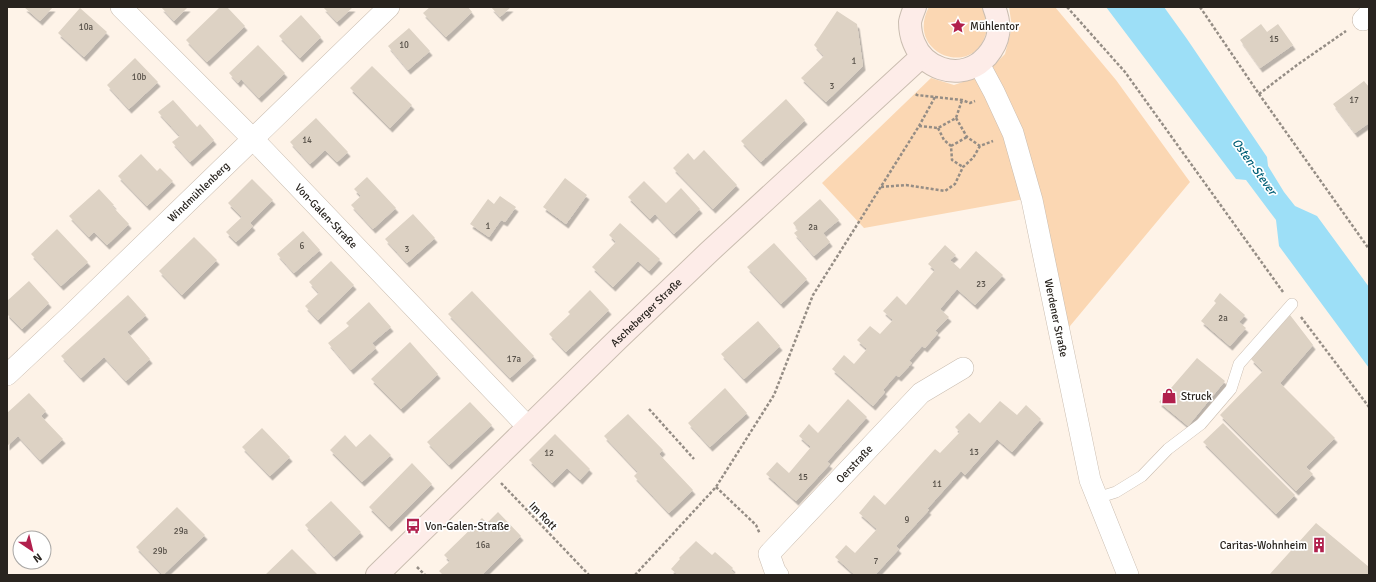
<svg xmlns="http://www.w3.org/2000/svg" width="1376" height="582" font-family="Signika,sans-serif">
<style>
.green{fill:#fbd7b3}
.water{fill:#9ddff7}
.building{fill:#ddd2c4;filter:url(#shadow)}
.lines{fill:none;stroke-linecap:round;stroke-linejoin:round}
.lane-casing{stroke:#cabdb0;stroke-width:12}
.street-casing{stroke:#cabdb0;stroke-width:22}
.secondary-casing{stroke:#cabdb0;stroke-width:24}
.path{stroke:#958d85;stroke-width:2.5;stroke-dasharray:3 2;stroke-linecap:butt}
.lane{stroke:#fff;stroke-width:11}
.street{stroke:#fff;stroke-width:21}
.secondary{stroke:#fdece8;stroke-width:22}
.labels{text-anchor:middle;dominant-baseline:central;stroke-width:3.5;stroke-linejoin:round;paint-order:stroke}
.number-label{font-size:9px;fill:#565048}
.poi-label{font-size:11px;fill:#29241f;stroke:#fff;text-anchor:start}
.street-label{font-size:11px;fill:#29241f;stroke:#fff}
.water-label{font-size:12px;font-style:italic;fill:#005f77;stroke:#fff}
</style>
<defs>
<filter id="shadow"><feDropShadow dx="2.5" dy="4.5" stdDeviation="0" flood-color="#0004"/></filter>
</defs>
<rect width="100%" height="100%" fill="#fef3e8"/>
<path class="green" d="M929,7H982C987,14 989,24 986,33C974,80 904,53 929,7Z
M1009,7H1055L1116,80L1190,182L1060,338L1030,198L864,228L822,183L931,78L954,85L984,75L1005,54L1012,27Z"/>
<path class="water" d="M1106,7H1164L1187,39L1267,157L1268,166L1284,192L1295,206L1317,216L1369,287V368L1279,246L1276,220L1246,180L1236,179Z"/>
<path class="building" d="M24,7H53L40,21Z
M161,7H188L174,21Z
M220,7H227L245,26L207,62L186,40Z
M323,7H353L337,22Z
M430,7H468L472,12L446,37L423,13Z
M491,7H511L500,17Z
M80,8L107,32L84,57L58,33Z
M837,11L857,24L863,66L826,102L801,78L824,56L814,45Z
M301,15L321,37L300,58L279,36Z
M1261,24L1267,32L1278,24L1293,45L1260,68L1240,40Z
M409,28L430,51L408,70L388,46Z
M258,45L285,73L259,98L241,79L238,83L229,73Z
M135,58L158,82L129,109L107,85Z
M372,66L412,105L390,128L350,88Z
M1364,81L1369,87V123L1355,133L1333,104Z
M786,99L805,120L761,162L741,141Z
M173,100L197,127L200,124L214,140L190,162L172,142L180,136L158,112Z
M316,118L348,152L337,162L325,150L310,164L290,142Z
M704,150L737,185L713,209L673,168L688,153L694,160Z
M141,154L157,171L160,168L173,181L147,206L118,176Z
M367,177L396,208L373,229L351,205L361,196L354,189Z
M565,178L587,195L566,224L543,207Z
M252,179L273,200L250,223L253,226L236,242L226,232L242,217L228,203Z
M644,181L666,203L681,188L700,209L674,234L655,214L650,219L628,197Z
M99,189L114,205L112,206L129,224L107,245L94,232L89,237L69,216Z
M500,196L516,207L505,222L501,220L489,237L470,224L488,199L494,204Z
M820,199L839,220L823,233L830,242L814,256L794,233L798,230L793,223Z
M413,214L435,238L407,263L385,239Z
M620,223L660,259L649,271L638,261L613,287L592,267L616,242L609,235Z
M57,229L88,262L61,286L31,254Z
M303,231L320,250L294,273L277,254Z
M194,237L217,260L182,295L159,271Z
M774,243L807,279L781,304L747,267Z
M945,245L956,255L950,260L960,269L976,251L1003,275L975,305L957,289L940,309L949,317L935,331L938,333L925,348L922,346L909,361L912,363L899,377L896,375L883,390L885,392L873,406L832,369L844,355L854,364L867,349L857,340L870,326L880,334L893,320L883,311L897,296L906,305L935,270L928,264Z
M331,261L354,285L318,320L305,306L319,293L309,282Z
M29,281L49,303L22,329L7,314V301Z
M590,290L609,310L566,352L549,334L570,314L568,312Z
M472,291L534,356L510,378L448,314Z
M1220,293L1245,315L1239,322L1246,328L1230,346L1201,321L1216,303L1214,301Z
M128,295L146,315L127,332L150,359L126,381L104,357L81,378L61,356Z
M369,302L391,327L372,343L376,348L351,370L328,343L349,326L346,323Z
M1290,315L1313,345L1280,383L1335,438L1306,467L1313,474L1296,491L1220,415L1263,371L1251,359Z
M758,321L780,346L744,379L721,354Z
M410,342L438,374L401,409L371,379Z
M1197,358L1225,381L1188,426L1159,402Z
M725,388L747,413L710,447L688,423Z
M29,393L46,411L41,416L63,439L40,460L18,436L7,446V413Z
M848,399L867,417L827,462L830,464L796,501L766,474L777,462L789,473L811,447L799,436L809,424L818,433Z
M1000,401L1017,415L1026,405L1041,419L1012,452L997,439L965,475L961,471L927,509L929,510L896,546L899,549L875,575H855L835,557L846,545L855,553L877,529L859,513L874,495L885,505L935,449L940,453L960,432L955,427L969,413L980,423Z
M470,402L492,425L449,465L427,442Z
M628,414L663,450L659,454L693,490L669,513L634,476L638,472L604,436Z
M1223,423L1295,495L1276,514L1203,442Z
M262,428L290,457L270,476L242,447Z
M370,434L391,455L362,482L330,450L345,435L356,447Z
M555,434L590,469L580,480L567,468L552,483L529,460Z
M412,463L432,484L389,527L369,507Z
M331,501L361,532L334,557L305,525Z
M177,507L205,535L163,575L136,547Z
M498,512L521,536L482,575H443L439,571L450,561L444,555L482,518L487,523Z
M1316,523L1369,567V572L1367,575H1322L1321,574L1320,575H1269Z
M696,541L712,555L715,552L733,568L731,570L736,575H678L671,569L680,559L679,558Z
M292,549L317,574L315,575H265Z"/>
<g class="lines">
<g class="lane-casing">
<path id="lane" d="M1097,498L1116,492L1142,476L1168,449L1201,424L1231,389L1239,364L1292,304"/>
</g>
<g class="street-casing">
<g id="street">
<path id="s1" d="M121,7L252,138L528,427"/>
<path d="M1363,20L1369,14"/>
<path id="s2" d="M979,64L994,92L1013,133L1032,200L1090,480L1128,575"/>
<path id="s3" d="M7,375L69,317L389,7"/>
<path id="s4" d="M778,575L775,571L769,554L921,393L963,368"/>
</g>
</g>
<g class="secondary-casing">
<g id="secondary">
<path d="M915,7C913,12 911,17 910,22C910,29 911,36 914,43C924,68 955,79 978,64C981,62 984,59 987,56C992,50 997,42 998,34C1000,25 997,15 994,7"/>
<path id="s5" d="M377,575L617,340L709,252L921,57"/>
</g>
</g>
<path class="path" d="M1067,7L1125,72L1283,292
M1200,7L1259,94L1369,249
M1259,94L1297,65L1346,31
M935,97L962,100L970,103L975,101
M956,118L967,137L980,146L993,141
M919,126L938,128L956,118L962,100
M938,128L944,140L951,146L952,160L963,167
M951,146L967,137
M881,187L906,185L945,191L955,184L963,167L973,158L980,146
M1301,317L1369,407
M649,409L694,459
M501,483L589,575
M716,487L756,525L760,534
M417,567L425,575
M635,575L716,487L774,395L813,295L919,126L935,97L917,95L914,93"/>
<use href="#lane" class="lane"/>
<use href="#street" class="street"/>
<use href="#secondary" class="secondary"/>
</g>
<defs>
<g id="sight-bare" transform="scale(1.2)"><path d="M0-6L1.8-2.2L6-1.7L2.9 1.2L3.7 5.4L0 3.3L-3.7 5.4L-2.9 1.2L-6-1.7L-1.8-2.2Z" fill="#b1204d" stroke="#fff" stroke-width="2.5" paint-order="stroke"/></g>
<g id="shop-bare" transform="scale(1.2)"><path d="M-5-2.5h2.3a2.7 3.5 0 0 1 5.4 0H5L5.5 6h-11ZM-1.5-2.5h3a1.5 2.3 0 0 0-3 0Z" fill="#b1204d" stroke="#fff" stroke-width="2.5" paint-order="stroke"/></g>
<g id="bus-bare" transform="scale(1.2)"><path d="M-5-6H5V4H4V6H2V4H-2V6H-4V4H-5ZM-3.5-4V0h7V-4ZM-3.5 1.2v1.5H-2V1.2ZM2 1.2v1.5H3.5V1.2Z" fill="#b1204d" stroke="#fff" stroke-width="2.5" paint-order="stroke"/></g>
<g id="building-bare" transform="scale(1.2)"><path d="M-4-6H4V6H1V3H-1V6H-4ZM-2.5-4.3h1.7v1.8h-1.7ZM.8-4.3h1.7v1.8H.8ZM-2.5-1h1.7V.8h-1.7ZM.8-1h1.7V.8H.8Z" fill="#b1204d" stroke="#fff" stroke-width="2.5" paint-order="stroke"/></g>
</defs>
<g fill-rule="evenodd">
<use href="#sight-bare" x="958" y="26"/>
<use href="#shop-bare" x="1169" y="396"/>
<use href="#bus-bare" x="413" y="526"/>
<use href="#building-bare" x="1319" y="545"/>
</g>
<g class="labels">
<g class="number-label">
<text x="86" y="27">10a</text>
<text x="1274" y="39">15</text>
<text x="404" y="45">10</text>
<text x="854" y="61">1</text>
<text x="139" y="77">10b</text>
<text x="832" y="86">3</text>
<text x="1354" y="100">17</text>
<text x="307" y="140">14</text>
<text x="488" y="226">1</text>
<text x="813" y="227">2a</text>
<text x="302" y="246">6</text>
<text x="407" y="249">3</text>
<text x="981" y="284">23</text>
<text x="1223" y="318">2a</text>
<text x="514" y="359">17a</text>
<text x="974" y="452">13</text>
<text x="549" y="453">12</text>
<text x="803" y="477">15</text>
<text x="937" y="484">11</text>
<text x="907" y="520">9</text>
<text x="181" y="531">29a</text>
<text x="483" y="545">16a</text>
<text x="160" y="551">29b</text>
<text x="876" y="561">7</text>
</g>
<g class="poi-label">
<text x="970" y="26">Mühlentor</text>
<text x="1181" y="396">Struck</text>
<text x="425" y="526">Von-Galen-Straße</text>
<text x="1307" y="545" text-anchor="end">Caritas-Wohnheim</text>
</g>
<g class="street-label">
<text stroke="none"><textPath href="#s3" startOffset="265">Windmühlenberg</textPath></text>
<text stroke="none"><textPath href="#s1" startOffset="293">Von-Galen-Straße</textPath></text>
<text stroke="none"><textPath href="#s5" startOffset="376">Ascheberger Straße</textPath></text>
<text stroke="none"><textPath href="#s2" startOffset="267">Werdener Straße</textPath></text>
<text stroke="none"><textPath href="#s4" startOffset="147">Oerstraße</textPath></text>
<text transform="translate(543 516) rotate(46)">Im Rott</text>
</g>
<g class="water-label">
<text transform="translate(1254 167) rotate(54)">Osten-Stever</text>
</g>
</g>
<rect width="1376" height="582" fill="none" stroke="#29241f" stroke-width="16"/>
<g transform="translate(32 550) rotate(145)"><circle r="19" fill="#ffffff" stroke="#a9a7a5"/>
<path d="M0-3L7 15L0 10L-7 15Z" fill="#b1204d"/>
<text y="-6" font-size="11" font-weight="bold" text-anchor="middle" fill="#29241f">N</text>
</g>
</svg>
